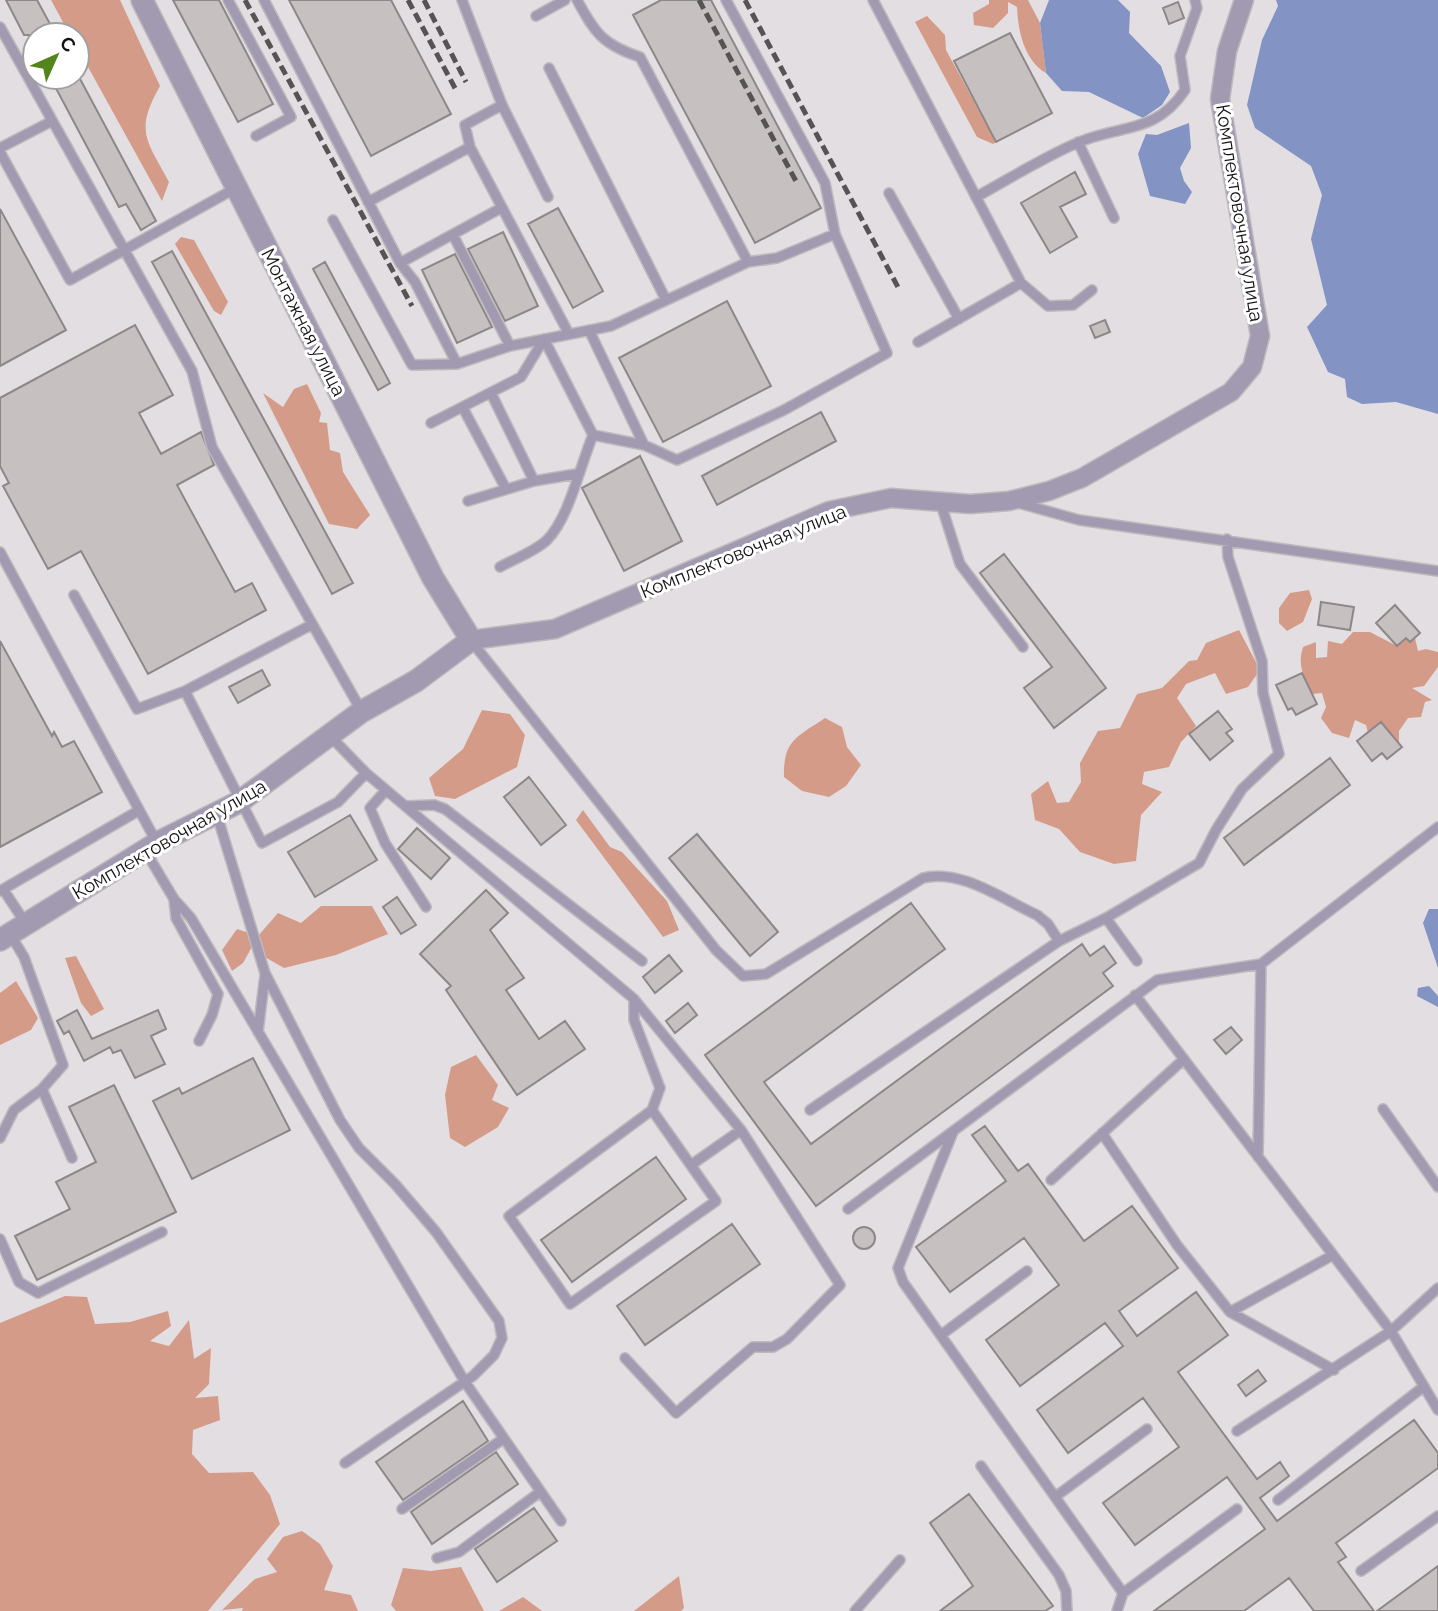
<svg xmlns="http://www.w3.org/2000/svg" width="1438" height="1611" font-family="Raleway,sans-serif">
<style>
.forest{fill:#d59b89}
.water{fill:#8393c3}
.building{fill:#c7c0c1;stroke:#8e8788;stroke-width:2}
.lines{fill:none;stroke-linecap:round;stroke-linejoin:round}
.service-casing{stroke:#beb9bd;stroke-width:12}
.minor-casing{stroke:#beb9bd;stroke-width:21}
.tertiary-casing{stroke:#beb9bd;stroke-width:24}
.service{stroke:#a29ab0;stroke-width:9}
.minor{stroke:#a29ab0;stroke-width:18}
.tertiary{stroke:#a29ab0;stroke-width:21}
.rail{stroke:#565355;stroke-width:5;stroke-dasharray:10 5;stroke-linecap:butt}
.labels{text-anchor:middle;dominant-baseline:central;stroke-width:6;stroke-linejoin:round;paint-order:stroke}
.street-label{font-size:19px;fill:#141214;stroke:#fff}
</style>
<rect width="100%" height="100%" fill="#e3dee2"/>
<path class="forest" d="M51,0H120L160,86C134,132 147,140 169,182L162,201L77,47V35H70Z
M989,0H1028L1040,23L1046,73C1024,60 1018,31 1017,7L1008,2V13L993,28L974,25L973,13L989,4Z
M927,16L945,35L946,50L996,142L993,144L977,137L915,22Z
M181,237L194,240L228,302L221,315L214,311L175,244Z
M307,384L321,413L319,422L327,423L330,450L340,453L343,472L370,515L357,529L329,524L263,393L283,407L294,389Z
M1309,590L1312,599L1303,622L1287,631L1279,623V608L1290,593Z
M1239,630L1260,670L1248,687L1226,694L1215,673L1186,684L1177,698L1196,726L1181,742L1169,767L1144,772L1142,784L1162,792L1141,815L1136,861L1114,864L1080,852L1059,829L1035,820L1031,794L1048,781L1057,803L1069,802L1081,782L1080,763L1098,731L1120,728L1137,694L1162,688L1189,661L1197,660L1206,643Z
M1353,632H1370L1397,646L1406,638H1415L1418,651L1426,649L1438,652V667L1424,686L1412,688L1432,700L1425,702L1421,717L1408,718L1399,731V743L1381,722L1368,733L1366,725L1355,720L1349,738L1332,733L1321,718L1326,707L1322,693L1312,694C1304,677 1297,666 1303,647L1316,642V658L1327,657L1328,641L1342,644Z
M482,710L510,714L525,735L517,767L455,799L435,796L429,778L463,749Z
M825,718L842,727L847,747L861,765L846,786L829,797L802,791L784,777C783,740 797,737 825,718Z
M583,810L610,847L622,852L667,901L679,930L663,937L576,820Z
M321,906H372L388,934L336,955L284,968L263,956L253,945L243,963L232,971L222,950L237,929L258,936L278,913L301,923Z
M76,956L104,1009L91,1016L81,1003L65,958Z
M16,981L38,1018L31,1030L0,1045V993Z
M476,1055L498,1085L492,1100L509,1108L498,1127L465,1147L450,1138L445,1095L451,1067Z
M65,1296L87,1297L95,1324L130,1322L168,1311L171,1326L150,1341L169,1346L189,1320L194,1359L211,1348L209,1384L195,1398L218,1396L220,1420L193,1430L192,1454L209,1473L253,1472L270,1495L280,1524L208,1611H0V1323Z
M302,1531L320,1544L333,1566L324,1590L351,1595L358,1611H242L243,1608L222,1610L255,1579L277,1572L267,1559L283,1537Z
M461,1567L484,1611H396L391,1605L403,1568L431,1571Z
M679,1576L684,1608L681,1611H634Z
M523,1597L542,1611H499Z"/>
<path class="water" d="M1049,0H1118L1130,12L1129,33L1161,66L1170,92L1162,105L1143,118L1089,92L1062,91L1046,73L1040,23Z
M1276,0H1438V414L1396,402L1362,404L1347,397L1345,379L1328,372L1307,327L1327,305L1311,239L1322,195L1311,166L1255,128L1247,105L1262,40L1278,6Z
M1189,123L1191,148L1180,168L1184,181L1192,192L1185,204L1150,196L1138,154L1146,134L1157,135Z
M1429,909H1438V968L1423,923Z
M1429,986L1438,996V1007L1417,996L1418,988Z"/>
<path class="building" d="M6,0H37L56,35H24Z
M173,0H219L273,104L238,122Z
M289,0H391L451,114L371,156Z
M661,0H711L821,208L755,243L633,15Z
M1178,2L1184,18L1169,24L1163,8Z
M1010,33L1052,113L996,142L954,61Z
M50,77H79L156,221L141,230L126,204L119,207Z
M1075,172L1086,194L1060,207L1077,237L1050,253L1021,203Z
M558,208L603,291L573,308L528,224Z
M0,209L66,330L0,366Z
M503,232L538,306L505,321L468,249Z
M172,251L353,583L332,594L152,262Z
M455,254L492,327L457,343L422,270Z
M325,262L390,383L378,390L313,269Z
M727,301L771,386L663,442L619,358Z
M1105,320L1110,332L1095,338L1090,326Z
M135,325L173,395L139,413L161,454L201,432L214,465L177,485L235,592L252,583L266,610L148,674L81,551L48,569L3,486L9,483L0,466V398Z
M821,412L836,441L717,505L702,476Z
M640,456L682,541L624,571L582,488Z
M1004,554L1106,688L1054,728L1024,688L1052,667L980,573Z
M1321,602L1354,607L1350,630L1318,625Z
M1395,605L1420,633L1410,642L1406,638L1397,646L1376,623Z
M0,641L52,736L54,732L62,747L74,741L102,792L0,847Z
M262,670L270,685L238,703L229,687Z
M1302,673L1317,704L1296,715L1292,708L1288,710L1276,685Z
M1218,711L1232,729L1226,733L1233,741L1210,760L1189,734Z
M1381,722L1402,747L1387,759L1382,753L1372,761L1357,741Z
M1330,758L1350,785L1244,865L1224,838Z
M529,777L566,825L541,845L504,797Z
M350,815L377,860L315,897L288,852Z
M417,828L450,858L431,879L398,849Z
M697,834L778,932L750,956L669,858Z
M486,890L508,913L490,930L524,978L506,990L539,1039L565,1021L585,1049L517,1095L446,990L451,986L420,954Z
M397,897L416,925L401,934L383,907Z
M911,903L945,949L764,1082L811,1144L1082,944L1090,956L1104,946L1116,963L1103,973L1113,986L816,1206L705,1055Z
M669,955L682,971L655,993L643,977Z
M688,1003L697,1015L675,1033L666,1021Z
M77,1010L92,1039L158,1010L166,1029L151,1036L165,1064L135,1078L121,1050L113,1053L110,1047L84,1061L69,1031L64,1034L57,1021Z
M1231,1027L1242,1040L1226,1054L1214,1040Z
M253,1058L290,1130L192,1179L153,1101L179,1088L182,1094Z
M114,1085L176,1212L37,1280L15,1236L70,1209L56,1182L96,1162L69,1107Z
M985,1126L1018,1171L1028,1164L1084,1241L1132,1206L1178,1268L1119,1311L1137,1336L1196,1292L1228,1335L1178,1372L1257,1479L1280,1462L1289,1476L1260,1498L1277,1521L1414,1420L1438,1453V1468L1336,1543L1346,1557L1338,1562L1374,1611H1314L1289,1578L1244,1611H1154L1265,1529L1227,1477L1135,1545L1103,1503L1179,1447L1143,1398L1068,1453L1037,1410L1123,1346L1105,1323L1020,1386L986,1340L1059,1285L1024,1238L950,1292L916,1247L1006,1181L972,1135Z
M656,1157L686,1199L572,1282L541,1240Z
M732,1224L760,1264L645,1345L617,1306Z
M853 1238a11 11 0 1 1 22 0a11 11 0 1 1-22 0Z
M1258,1370L1266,1381L1246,1396L1238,1385Z
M463,1401L488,1441L403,1500L376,1462Z
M496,1452L518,1484L432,1544L411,1512Z
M969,1494L1053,1606L1045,1611H940L973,1586L930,1523Z
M534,1508L557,1541L497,1582L475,1549Z
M1438,1566V1611H1377Z"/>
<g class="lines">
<g class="service-casing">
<path id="service" d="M228,0L291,117L256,136
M264,0L400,263L415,282L457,364
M462,0L502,105L548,197
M577,0C595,33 603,45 640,57L748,262
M873,0L1021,283L1048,306L1073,305L1092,290
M536,16L565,0
M0,27L192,371L212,447L361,710
M549,68L666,300
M502,105L465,125L470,147L569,334
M1078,142L1114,218
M0,148L52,121
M0,152L70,280L236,188
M889,193L959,319
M976,197C1009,179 1042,158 1077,143C1120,124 1155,135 1185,90L1180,56L1197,8L1195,0
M368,202L470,147
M333,220L412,365L457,364L510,346L611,326L748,262L777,258L835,234
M453,235L510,346
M400,263L501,208
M589,330L644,445
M918,342L1021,283
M491,393L534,481
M463,408L506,489
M431,423L521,377L544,339
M593,435L644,445L677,460L784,410L887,353L835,234L825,183L726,0
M468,501L534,481L576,474
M940,501L960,564L1023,647
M1015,502L1079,520L1438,571
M0,552L157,843
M500,567C514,559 536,551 547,540C569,518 580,466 593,435L544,339
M74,595L137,709L185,691
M311,625L185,691L262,843L338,802L366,773
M472,642L716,950L743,976L766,974L923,878C960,868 1004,900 1037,915L1048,924L1059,941
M331,737L366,773L634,999L741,1130L840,1285L787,1339L773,1347H753L676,1413L625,1358
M386,790L370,808L385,843L426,907
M405,806L434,805L445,809L642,961
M217,815L265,973L340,1120L359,1148L395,1184L436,1232L499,1321L502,1338L494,1355L473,1376L345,1463
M146,852L174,899L191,918L465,1382L561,1521
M3,889L26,924
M0,891L138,811
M174,899L176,918L218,994L212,1015L199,1041
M1106,918L1199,863L1216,830L1242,789L1279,754L1263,693L1262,661L1228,557L1227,539
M1135,995L1391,1331L1438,1410
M634,999V1020L660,1088L652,1110L509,1216L570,1304L716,1201L652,1110
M258,1032L265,975
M42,1089L72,1158
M1383,1109L1438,1187
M810,1110L1059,941L1106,918L1137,961
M953,1132L898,1268L903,1282L1123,1593
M1102,1133L1177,1245L1230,1312L1334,1370
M0,1138L14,1110L42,1089L63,1065L24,957L10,934
M1258,1157L1261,964
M691,1165L741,1130
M1051,1180L1184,1059
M848,1209L1157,980L1261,964L1438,827
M0,1239L19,1282L38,1293L162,1232
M1230,1312L1333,1255
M941,1335L1027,1271
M1237,1431L1391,1331L1438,1288
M981,1466L1059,1575L1066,1591L1067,1611
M1055,1497L1147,1429
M1278,1500L1423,1387
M402,1509L503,1439
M437,1558L459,1552L540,1492
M1361,1571L1438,1516
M855,1611L900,1560
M1117,1611L1123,1593L1237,1509"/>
</g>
<g class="minor-casing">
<path id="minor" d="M471,640L555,629L829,511L891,498L970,504L1009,501L1049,491L1082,478L1231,392L1252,367L1260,336L1220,99L1227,51L1244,0"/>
</g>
<g class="tertiary-casing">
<path id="tertiary" d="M0,940L157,843L239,802L361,712L416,681L471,640L433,578L142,0"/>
</g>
<use href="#service" class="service"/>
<use href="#minor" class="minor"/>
<use href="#tertiary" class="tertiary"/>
<path class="rail" d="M245,0L412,306
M408,0L456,90
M424,0L466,82
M699,0L798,185
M745,0L899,289"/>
</g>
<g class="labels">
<g class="street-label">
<text transform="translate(1240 213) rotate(81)">Комплектовочная улица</text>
<text transform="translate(304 322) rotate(63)">Монтажная улица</text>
<text transform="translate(743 551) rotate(-22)">Комплектовочная улица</text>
<text transform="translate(169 839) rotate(-30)">Комплектовочная улица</text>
</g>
</g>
<g transform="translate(56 56) rotate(45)"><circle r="33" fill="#ffffff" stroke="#a1a0a1" stroke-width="2"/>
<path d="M0-5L12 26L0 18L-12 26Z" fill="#52851b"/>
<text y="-10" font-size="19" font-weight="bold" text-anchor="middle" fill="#141214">С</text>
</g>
</svg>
